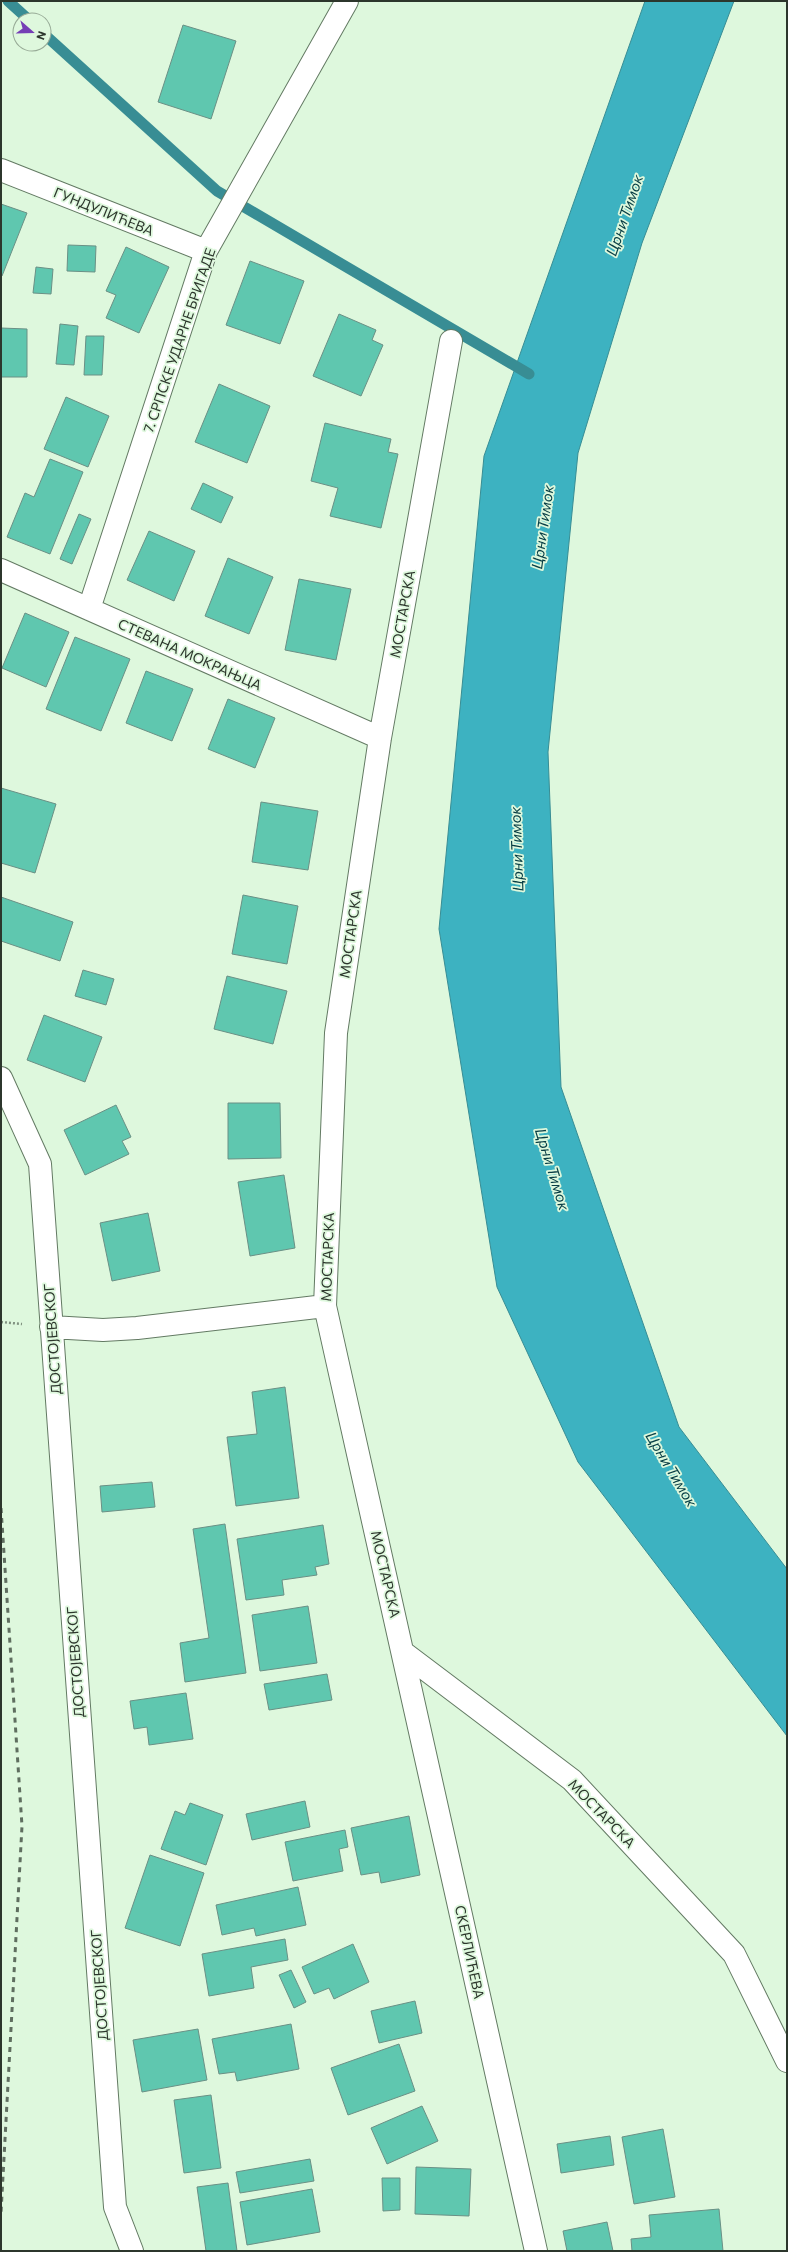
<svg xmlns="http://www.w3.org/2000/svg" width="788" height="2252" font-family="Commissioner,sans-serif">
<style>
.water{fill:#3db2c1;stroke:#388d94}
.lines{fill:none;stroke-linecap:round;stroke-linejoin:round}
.stream{stroke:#388d94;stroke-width:11}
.building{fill:#5fc7af;stroke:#6a9085}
.street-casing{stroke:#637a63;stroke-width:24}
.path{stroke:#809280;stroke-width:2.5;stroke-dasharray:2 2;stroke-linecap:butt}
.street{stroke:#fff;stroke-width:22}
.rail{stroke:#5f6e5f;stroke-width:3;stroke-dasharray:5 5;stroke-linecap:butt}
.labels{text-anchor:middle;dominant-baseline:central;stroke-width:3.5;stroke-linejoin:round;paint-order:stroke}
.street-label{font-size:14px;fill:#2c362c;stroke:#def8dd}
.water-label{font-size:15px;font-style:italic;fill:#073d44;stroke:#def8dd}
</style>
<rect width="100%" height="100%" fill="#def8dd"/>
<path class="water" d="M645,1H734L642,243L578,453L548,752L561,1087L679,1427L787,1569V1736L578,1462L497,1287L439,929L484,456Z"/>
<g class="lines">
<path class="stream" d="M8,1L29,20
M44,34L217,191L529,374"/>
</g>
<path class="building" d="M183,25L236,41L211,119L158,102Z
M1,204L27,213L2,276H1Z
M68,245L96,246L95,272L67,271Z
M126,247L169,267L139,333L106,318L116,295L106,291Z
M250,261L304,281L280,344L226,325Z
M36,267L53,269L51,294L33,293Z
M339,314L376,330L372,340L383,345L361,396L313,376Z
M60,324L78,326L74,365L56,364Z
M1,328L27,329V377H1Z
M86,336H104L102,375H84Z
M219,384L270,406L247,463L195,442Z
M66,397L109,416L88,467L44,449Z
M325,423L391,439L388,452L398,454L381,528L330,516L338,488L311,481Z
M50,459L83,472L50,554L7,537L25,493L34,497Z
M203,483L233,497L221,523L191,509Z
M79,514L91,519L72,564L60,559Z
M149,531L195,551L174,601L127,580Z
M228,558L273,577L249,634L205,616Z
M299,579L351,589L336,660L285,650Z
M25,613L69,632L46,687L2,668Z
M75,637L130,659L101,731L46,709Z
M146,671L193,689L172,741L126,723Z
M228,699L275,718L255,768L208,749Z
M1,788L56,804L35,873L1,863Z
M261,802L318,811L308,870L252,862Z
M243,895L298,906L287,964L232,954Z
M1,897L73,922L60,961L1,941Z
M83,970L114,979L106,1005L75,996Z
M227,976L287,991L273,1044L214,1029Z
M44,1015L102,1037L85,1082L27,1060Z
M228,1103H280L281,1158L228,1159Z
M116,1105L131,1137L122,1141L129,1154L85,1175L64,1130Z
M284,1175L295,1248L250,1256L238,1182Z
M148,1213L160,1271L112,1281L100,1223Z
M285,1387L299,1498L236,1506L227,1437L257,1434L252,1392Z
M152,1482L155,1507L102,1512L100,1486Z
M225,1524L246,1673L185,1682L180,1643L209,1638L193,1529Z
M323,1525L329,1564L315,1567L317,1575L282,1580L284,1595L246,1600L237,1539Z
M308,1606L317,1663L260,1671L252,1615Z
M327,1674L332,1700L269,1710L264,1684Z
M186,1693L193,1739L149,1745L147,1727L134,1729L130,1701Z
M305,1801L310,1827L252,1840L246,1814Z
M190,1803L223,1815L206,1865L161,1849L175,1811L185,1815Z
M409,1816L420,1875L381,1883L379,1872L361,1875L351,1828Z
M345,1830L348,1847L339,1849L343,1871L293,1881L285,1842Z
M150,1855L204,1873L180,1946L125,1928Z
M298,1887L306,1925L256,1936L254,1928L222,1935L216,1905Z
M285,1939L288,1960L251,1967L254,1988L209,1996L202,1954Z
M353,1944L369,1982L334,1999L329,1988L314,1994L302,1967Z
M291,1970L306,2002L294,2008L279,1975Z
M415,2001L422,2033L379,2043L371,2011Z
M291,2024L299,2069L237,2081L235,2072L219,2074L212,2039Z
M198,2029L207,2080L142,2092L133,2040Z
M399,2044L415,2091L348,2115L331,2068Z
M211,2095L221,2168L184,2173L174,2100Z
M422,2106L438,2141L387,2164L371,2128Z
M663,2129L675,2197L634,2204L622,2137Z
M610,2136L614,2165L561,2173L557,2144Z
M310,2159L314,2181L240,2193L236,2172Z
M416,2167L471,2169L469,2216L415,2214Z
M382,2178H400V2210L383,2211Z
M228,2183L237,2251H206L197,2187Z
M312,2189L320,2232L247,2245L240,2202Z
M719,2209L723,2251H632L631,2239L651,2237L649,2215Z
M607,2222L613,2251H567L563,2231Z"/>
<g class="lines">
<g class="street-casing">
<path id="street" d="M1,170L206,251
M451,341L380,738L336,1033L325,1306L536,2251
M1,570L380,738
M89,609L206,251L347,1
M1,1078L40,1164L115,2207L132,2251
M51,1327L103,1330L137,1328L325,1306
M404,1653L572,1780L734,1954L787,2061"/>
</g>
<path class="path" d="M1,1322L22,1324"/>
<use href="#street" class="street"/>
<path class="rail" d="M1,1508L22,1826L1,2213"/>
</g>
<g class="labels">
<g class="street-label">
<text transform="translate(104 211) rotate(22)">ГУНДУЛИЋЕВА</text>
<text transform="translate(179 340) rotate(-71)">7. СРПСКЕ УДАРНЕ БРИГАДЕ</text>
<text transform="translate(402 614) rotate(-80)">МОСТАРСКА</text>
<text transform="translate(190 654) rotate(24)">СТЕВАНА МОКРАЊЦА</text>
<text transform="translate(350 934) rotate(-82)">МОСТАРСКА</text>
<text transform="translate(327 1257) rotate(-88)">МОСТАРСКА</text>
<text transform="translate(52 1339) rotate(-94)">ДОСТОЈЕВСКОГ</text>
<text transform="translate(386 1574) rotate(77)">МОСТАРСКА</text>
<text transform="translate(75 1662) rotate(-94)">ДОСТОЈЕВСКОГ</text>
<text transform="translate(602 1813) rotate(46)">МОСТАРСКА</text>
<text transform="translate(470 1952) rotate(78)">СКЕРЛИЋЕВА</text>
<text transform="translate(99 1985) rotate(-94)">ДОСТОЈЕВСКОГ</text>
</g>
<g class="water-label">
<text transform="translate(624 215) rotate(-71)">Црни Тимок</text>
<text transform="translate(542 527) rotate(-82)">Црни Тимок</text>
<text transform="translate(516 849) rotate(-92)">Црни Тимок</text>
<text transform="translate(553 1169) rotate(73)">Црни Тимок</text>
<text transform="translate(672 1469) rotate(59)">Црни Тимок</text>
</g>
</g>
<rect width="788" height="2252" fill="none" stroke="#2c362c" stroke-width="4"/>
<g transform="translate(32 32) rotate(110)"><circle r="19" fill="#def8dd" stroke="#97aa96"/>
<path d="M0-3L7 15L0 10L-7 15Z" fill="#753eb5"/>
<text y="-6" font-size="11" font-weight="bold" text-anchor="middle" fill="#2c362c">N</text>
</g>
</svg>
